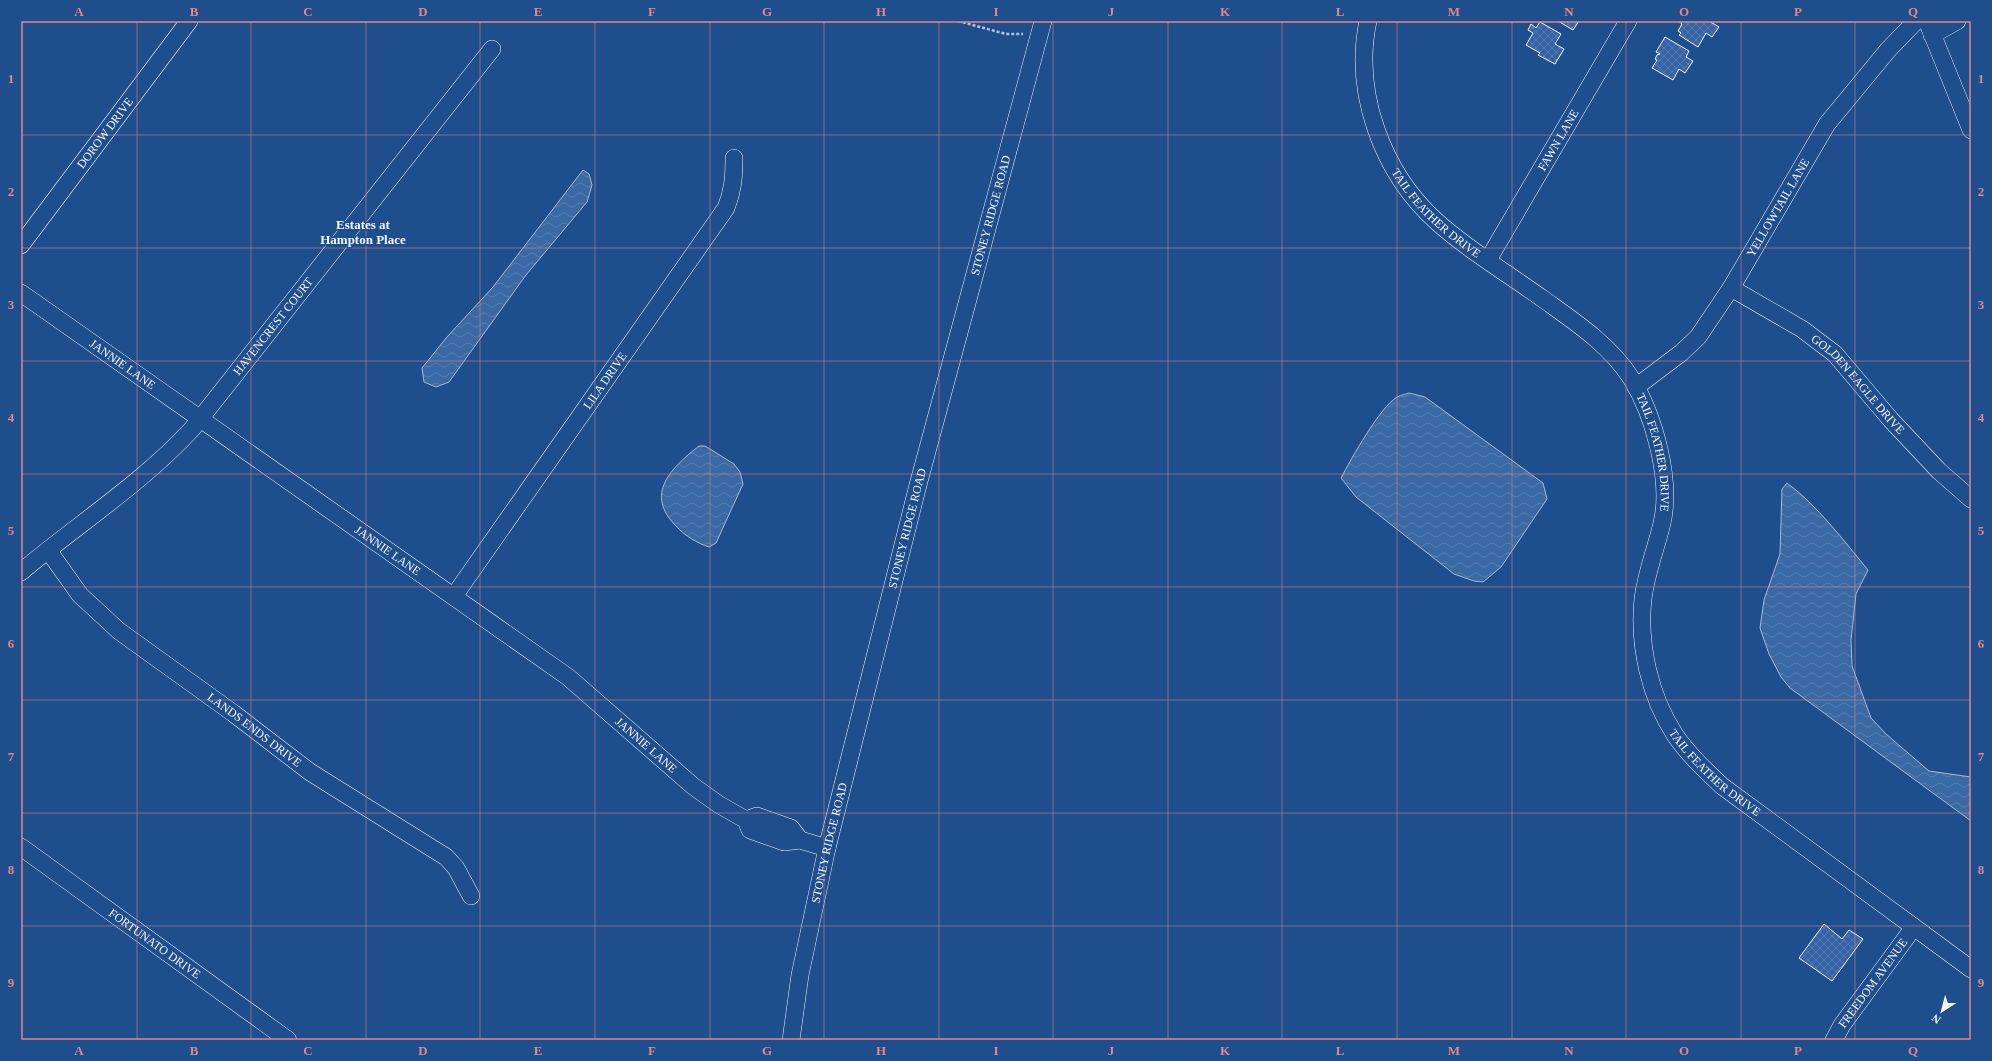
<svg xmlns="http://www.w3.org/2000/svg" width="1992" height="1061" font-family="'Times New Roman',serif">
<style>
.water{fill:url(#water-waves);stroke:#a8bbd7}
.building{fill:url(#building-cross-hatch);stroke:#f2f6ff}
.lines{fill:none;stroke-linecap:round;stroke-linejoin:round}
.minor-casing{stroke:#f2f6ff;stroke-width:18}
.path{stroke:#b3c4dc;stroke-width:2.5;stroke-dasharray:3 2;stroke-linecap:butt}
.minor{stroke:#1f4e8c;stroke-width:17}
.grid{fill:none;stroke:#e38589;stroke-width:1;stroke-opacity:0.55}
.labels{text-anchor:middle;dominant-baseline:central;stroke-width:3;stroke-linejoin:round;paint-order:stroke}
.street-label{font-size:12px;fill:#f2f6ff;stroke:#1f4e8c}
.neighbourhood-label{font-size:13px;font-weight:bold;fill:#f2f6ff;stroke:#1f4e8c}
.neatline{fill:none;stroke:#e38589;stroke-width:1.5}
.grid-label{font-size:13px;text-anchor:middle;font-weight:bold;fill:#e38589}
</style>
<defs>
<pattern id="water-waves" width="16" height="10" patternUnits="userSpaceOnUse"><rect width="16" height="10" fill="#3b69a3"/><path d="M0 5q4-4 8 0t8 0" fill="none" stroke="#587fb1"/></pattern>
<pattern id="building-cross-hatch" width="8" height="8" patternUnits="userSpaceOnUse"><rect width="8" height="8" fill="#3563a3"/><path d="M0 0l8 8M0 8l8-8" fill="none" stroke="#537ab1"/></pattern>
</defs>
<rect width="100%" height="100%" fill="#1f4e8c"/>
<path class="water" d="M583,170L589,174L592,185L587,202L526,275L449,382L436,387L424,382L422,368L447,337L493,287Z
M1409,393L1425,397L1543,483L1547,499L1501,567L1483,582L1474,581L1454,574L1356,497L1341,478C1351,459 1380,407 1397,397C1401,395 1406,394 1409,393Z
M699,446H705L734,464L740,472L743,484L716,543L709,547C697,543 685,536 676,526C644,494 671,468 699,446Z
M1787,483C1817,505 1844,541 1868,570L1856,594L1851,640L1852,666L1871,718L1886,734L1929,771L1971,777V821L1790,688L1781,677L1769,654L1760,628L1764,600L1780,554L1782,489Z"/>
<path class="building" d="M1558,21H1579L1573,30Z
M1678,21H1709L1719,27L1712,37L1706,33L1698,47L1679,35L1681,33L1678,31L1682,24Z
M1540,22L1561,34L1555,44L1564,49L1555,64L1538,55L1540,53L1526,45L1533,33L1528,30L1531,24L1536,28Z
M1665,37L1689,51L1686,57L1693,61L1685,73L1679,69L1673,80L1652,68L1657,60L1655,59L1657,55L1660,54L1656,52Z
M1824,924L1842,939L1849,930L1863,939L1832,981L1799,958Z"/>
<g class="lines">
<g class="minor-casing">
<g id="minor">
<path id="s1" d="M1368,21C1353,92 1382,172 1436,221C1468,250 1507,273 1543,299C1575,322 1610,345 1631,378C1654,415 1672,480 1662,523C1656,549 1646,573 1643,599C1638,645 1650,697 1675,735C1688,754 1705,770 1722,786L1971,969"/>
<path d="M1927,21L1971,130"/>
<path d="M1932,35L1957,21"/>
<path id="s2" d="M21,245L189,21"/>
<path id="s3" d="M1488,260L1628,21"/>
<path id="s4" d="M1731,288L1802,329L1835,354L1891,420L1939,471L1971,499"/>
<path id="s5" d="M21,293L568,677L693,786L718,804L746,820L750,830L784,842L800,840L827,848"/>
<path id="s6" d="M1636,387L1681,353L1698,337L1731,288L1827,124L1888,50L1916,21"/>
<path id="s7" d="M48,550L80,595L119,631L233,713L310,772L446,857L456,868L471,896"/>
<path id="s8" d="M21,572C78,524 141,484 192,429L492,49"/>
<path id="s9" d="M454,596L726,208C733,191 734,177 734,158"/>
<path d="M746,820L757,816L791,828L800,840"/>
<path id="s10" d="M21,847L288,1040"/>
<path id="s11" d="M791,1040L800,975L827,848L918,485L1043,21"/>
<path id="s12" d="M1834,1040L1842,1025L1914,927"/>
</g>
</g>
<path class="path" d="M958,21L1006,34H1023"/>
<use href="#minor" class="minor"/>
</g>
<path class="grid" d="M137,21V1040M251,21V1040M366,21V1040M480,21V1040M595,21V1040M710,21V1040M824,21V1040M939,21V1040M1053,21V1040M1168,21V1040M1282,21V1040M1397,21V1040M1512,21V1040M1626,21V1040M1741,21V1040M1855,21V1040M21,135H1971M21,248H1971M21,361H1971M21,474H1971M21,587H1971M21,700H1971M21,813H1971M21,926H1971"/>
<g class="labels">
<g class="street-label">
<text stroke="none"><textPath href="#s2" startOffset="140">DOROW DRIVE</textPath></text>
<text stroke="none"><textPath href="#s3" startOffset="139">FAWN LANE</textPath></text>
<text stroke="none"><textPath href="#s6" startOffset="232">YELLOWTAIL LANE</textPath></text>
<text stroke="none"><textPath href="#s1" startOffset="215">TAIL FEATHER DRIVE</textPath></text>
<text stroke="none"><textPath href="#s11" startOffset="849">STONEY RIDGE ROAD</textPath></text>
<text stroke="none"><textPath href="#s8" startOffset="354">HAVENCREST COURT</textPath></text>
<text stroke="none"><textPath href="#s5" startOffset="124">JANNIE LANE</textPath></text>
<text stroke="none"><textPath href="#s9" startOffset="263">LILA DRIVE</textPath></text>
<text stroke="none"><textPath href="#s4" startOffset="161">GOLDEN EAGLE DRIVE</textPath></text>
<text stroke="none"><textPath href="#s1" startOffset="551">TAIL FEATHER DRIVE</textPath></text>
<text stroke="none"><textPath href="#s11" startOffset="525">STONEY RIDGE ROAD</textPath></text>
<text stroke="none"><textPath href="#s5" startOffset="448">JANNIE LANE</textPath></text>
<text stroke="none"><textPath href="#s7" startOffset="276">LANDS ENDS DRIVE</textPath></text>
<text stroke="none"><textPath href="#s5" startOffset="772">JANNIE LANE</textPath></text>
<text stroke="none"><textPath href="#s1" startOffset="899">TAIL FEATHER DRIVE</textPath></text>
<text stroke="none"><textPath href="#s11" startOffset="201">STONEY RIDGE ROAD</textPath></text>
<text stroke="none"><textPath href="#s10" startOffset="165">FORTUNATO DRIVE</textPath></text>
<text stroke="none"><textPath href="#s12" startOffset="69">FREEDOM AVENUE</textPath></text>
</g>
<g class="neighbourhood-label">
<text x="363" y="224">Estates at<tspan x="363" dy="15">Hampton Place</tspan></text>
</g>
</g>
<rect width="1992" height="1061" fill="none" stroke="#1f4e8c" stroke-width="44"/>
<g transform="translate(1942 1011) rotate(216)" stroke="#1f4e8c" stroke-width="3" paint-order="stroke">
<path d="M0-3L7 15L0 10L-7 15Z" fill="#f2f6ff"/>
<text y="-6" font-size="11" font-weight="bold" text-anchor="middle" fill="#f2f6ff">N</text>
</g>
<rect x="22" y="22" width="1948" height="1017" class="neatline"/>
<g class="grid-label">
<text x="79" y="16">A</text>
<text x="194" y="16">B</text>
<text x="308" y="16">C</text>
<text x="423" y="16">D</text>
<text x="538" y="16">E</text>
<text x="652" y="16">F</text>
<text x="767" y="16">G</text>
<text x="881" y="16">H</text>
<text x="996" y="16">I</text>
<text x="1111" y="16">J</text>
<text x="1225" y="16">K</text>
<text x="1340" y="16">L</text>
<text x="1454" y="16">M</text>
<text x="1569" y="16">N</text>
<text x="1684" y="16">O</text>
<text x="1798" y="16">P</text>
<text x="1913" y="16">Q</text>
<text x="11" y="83">1</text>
<text x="1981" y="83">1</text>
<text x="11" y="196">2</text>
<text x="1981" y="196">2</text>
<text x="11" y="309">3</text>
<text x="1981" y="309">3</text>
<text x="11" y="422">4</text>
<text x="1981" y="422">4</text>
<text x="11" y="535">5</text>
<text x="1981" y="535">5</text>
<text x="11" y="648">6</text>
<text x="1981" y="648">6</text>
<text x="11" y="761">7</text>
<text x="1981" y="761">7</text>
<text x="11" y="874">8</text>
<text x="1981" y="874">8</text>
<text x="11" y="987">9</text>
<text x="1981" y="987">9</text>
<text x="79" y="1055">A</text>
<text x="194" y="1055">B</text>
<text x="308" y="1055">C</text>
<text x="423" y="1055">D</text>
<text x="538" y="1055">E</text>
<text x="652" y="1055">F</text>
<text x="767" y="1055">G</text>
<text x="881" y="1055">H</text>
<text x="996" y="1055">I</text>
<text x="1111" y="1055">J</text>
<text x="1225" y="1055">K</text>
<text x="1340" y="1055">L</text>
<text x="1454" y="1055">M</text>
<text x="1569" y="1055">N</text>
<text x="1684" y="1055">O</text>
<text x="1798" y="1055">P</text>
<text x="1913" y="1055">Q</text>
</g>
</svg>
